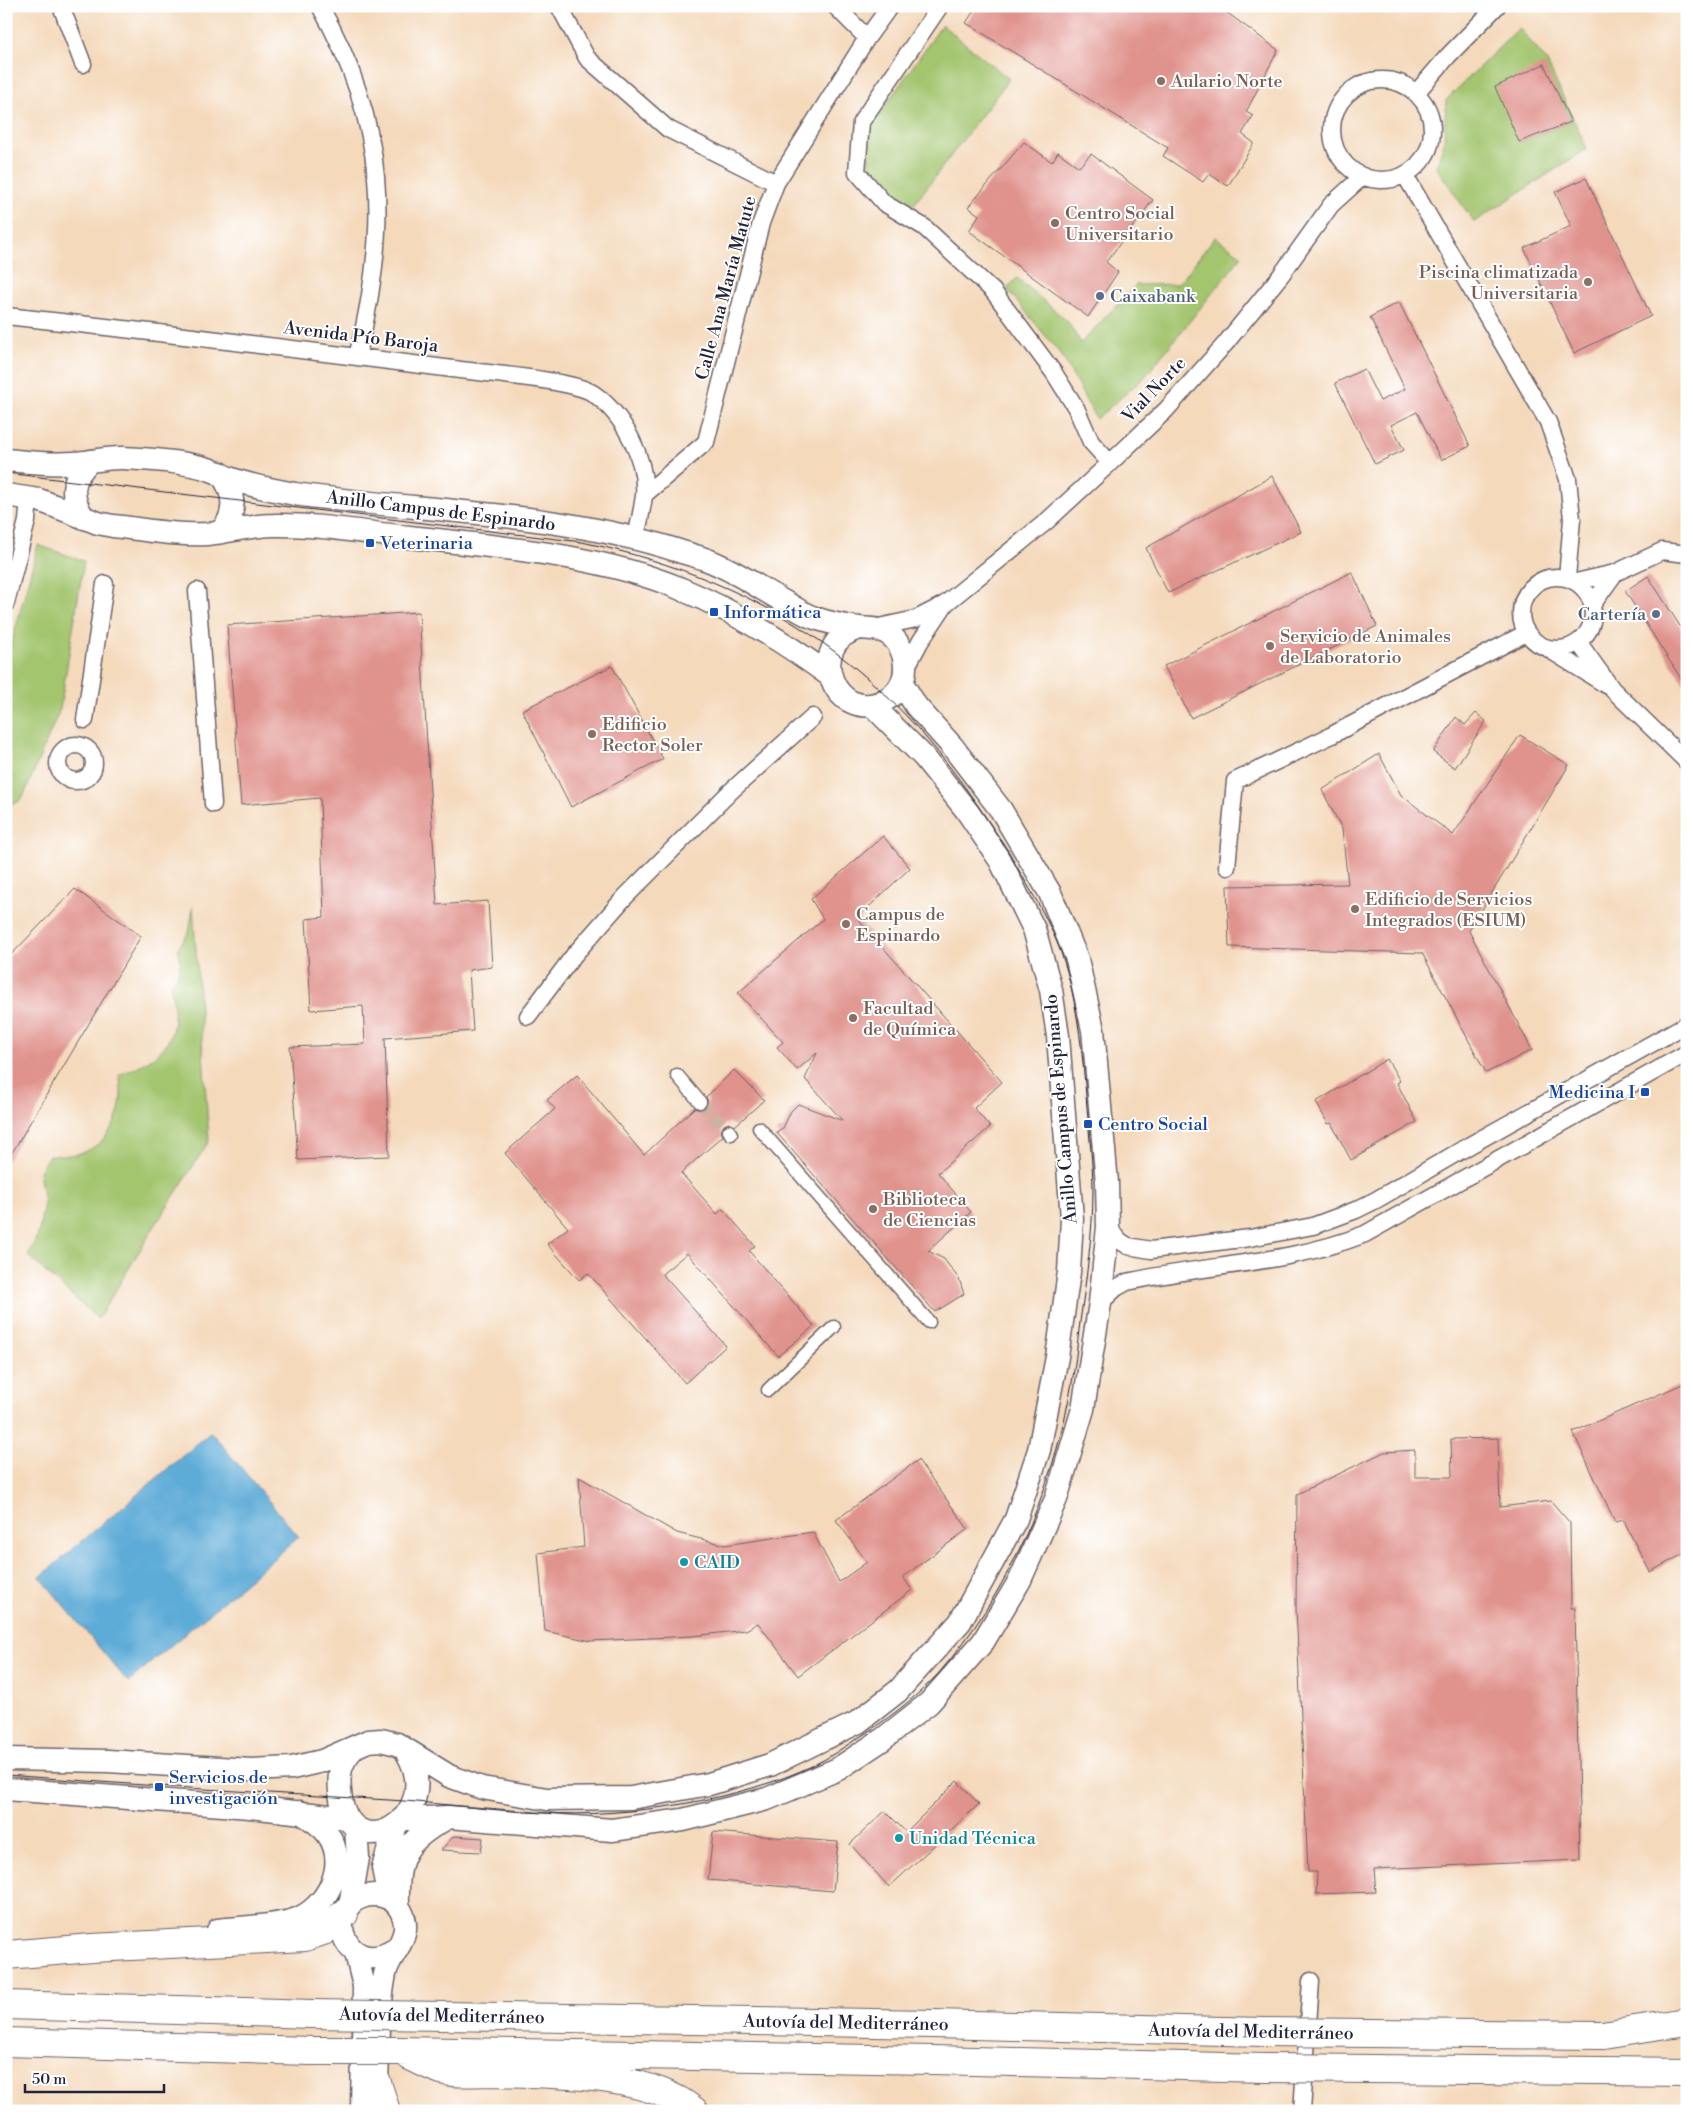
<svg xmlns="http://www.w3.org/2000/svg" width="1693" height="2117" font-family="'Libre Bodoni',serif">
<style>
.green{fill:#a3c56e;stroke:#627454;fill-rule:evenodd}
.water{fill:#5dabd7;stroke:#406689}
.building{fill:#e0928c}
.lines{fill:none;stroke-linecap:round;stroke-linejoin:round}
.pedestrian-tunnel{stroke:#cab4a1;stroke-width:12;stroke-dasharray:12 6;stroke-linecap:butt}
.pedestrian-casing{stroke:#6c6268;stroke-width:15}
.minor-casing{stroke:#6c6268;stroke-width:19}
.secondary-casing{stroke:#6c6268;stroke-width:25}
.motorway-casing{stroke:#6c6268;stroke-width:30}
.pedestrian{stroke:#fff;stroke-width:12}
.minor{stroke:#fff;stroke-width:16}
.secondary{stroke:#fff;stroke-width:22}
.motorway{stroke:#fff;stroke-width:28}
.tram{stroke:#22223b;stroke-width:1}
.motorway-bridge-casing{stroke:#6c6268;stroke-width:30;stroke-linecap:butt}
.motorway-bridge{stroke:#fff;stroke-width:28}
.education-dot{fill:#8d6e63;stroke:#fff;stroke-width:2}
.service-dot{fill:#5c6f8a;stroke:#fff;stroke-width:2}
.transit-dot{fill:#1a4fb4;stroke:#fff;stroke-width:2}
.culture-dot{fill:#0f9aa8;stroke:#fff;stroke-width:2}
.labels{text-anchor:middle;dominant-baseline:central;stroke-width:4;stroke-linejoin:round;paint-order:stroke}
.education-label{font-size:18px;fill:#785e54;stroke:#fff;text-anchor:start}
.street-label{font-size:18px;fill:#22223b;stroke:#fff}
.service-label{font-size:18px;fill:#4e5e75;stroke:#fff;text-anchor:start}
.transit-label{font-size:18px;fill:#164399;stroke:#fff;text-anchor:start}
.culture-label{font-size:18px;fill:#0d838f;stroke:#fff;text-anchor:start}
</style>
<rect width="100%" height="100%" fill="#fff"/>
<filter id="ink" filterUnits="userSpaceOnUse"><feTurbulence type="fractalNoise" baseFrequency=".02" numOctaves="2"/><feDisplacementMap in="SourceGraphic" scale="10" xChannelSelector="R" yChannelSelector="G"/><feConvolveMatrix kernelMatrix="1 2 1 2 8 2 1 2 1" color-interpolation-filters="sRGB"/></filter>
<filter id="wash" filterUnits="userSpaceOnUse"><feTurbulence type="fractalNoise" baseFrequency=".0096" numOctaves="4" result="noise"/><feDisplacementMap in="SourceGraphic" scale="20" xChannelSelector="R" yChannelSelector="G"/><feGaussianBlur stdDeviation="1.12" result="paint"/><feColorMatrix in="noise" values="0 0 0 0 0 0 0 0 0 0 0 0 0 0 0 0 0 1.4 0 .05"/><feComposite in="paint" operator="in"/></filter>
<g filter="url(#wash)">
<rect width="100%" height="100%" fill="#f4d9bb"/>
<path class="green" d="M942,25L1009,79L912,207L880,186L869,164L867,132Z
M1519,28L1546,60L1587,149L1474,222L1436,167L1444,143L1446,100ZM1544,65L1571,122L1519,142Z
M1215,237L1242,256L1144,378L1096,419L1062,356L1007,289L1017,278L1067,321L1081,343L1136,285L1178,284Z
M38,545L84,561L60,709L24,795L18,802L6,806V664Z
M193,907L209,1141L154,1227L98,1319L28,1256L39,1232L44,1203L39,1172L49,1155C58,1155 68,1156 77,1154C112,1146 127,1107 119,1075C166,1056 183,1038 170,985C181,974 182,963 178,948L189,932Z"/>
<path class="water" d="M211,1432L299,1537L128,1682L40,1577Z"/>
<g id="blocks">
<path class="building" d="M977,6H1218L1278,50L1246,112L1253,116L1242,134L1254,143L1228,186L1209,174L1203,182L1163,156L1168,148L966,23Z
M1544,64L1571,122L1519,142L1495,87Z
M1024,142L1052,162L1058,152L1079,167L1091,154L1153,200L1106,262L1118,272L1088,317L969,231L979,215L968,207Z
M1586,178L1651,316L1574,353L1524,248L1571,226L1555,192Z
M1399,302L1470,446L1441,460L1417,412L1391,425L1404,450L1375,464L1335,383L1364,369L1380,401L1405,389L1370,317Z
M1272,476L1301,532L1168,593L1146,548Z
M1352,572L1377,626L1191,718L1164,666Z
M1648,576L1687,637V688L1625,591Z
M419,612L437,905L488,901L492,967L469,970L473,1031L385,1038L389,1156L298,1160L290,1047L365,1044L363,1006L311,1010L306,919L324,917L320,798L241,805L227,625Z
M612,666L663,759L571,807L522,710Z
M1476,713L1486,721L1455,768L1433,752L1456,717L1465,725Z
M1520,735L1569,765L1469,931L1532,1050L1486,1073L1422,953L1229,947L1227,886L1348,884L1342,829L1322,790L1379,754L1401,795L1453,835Z
M883,836L910,868L857,918L1002,1082L974,1108L990,1127L938,1173L971,1212L928,1251L944,1259L959,1279L964,1294L935,1312L776,1132L783,1128L791,1111L798,1104L843,1121L805,1079L817,1053L797,1070L777,1047L783,1042L738,993L823,919L811,899Z
M75,889L141,936L6,1163V960Z
M1387,1059L1400,1081L1397,1083L1417,1122L1351,1160L1331,1123L1328,1124L1316,1102Z
M734,1070L764,1100L735,1126L729,1123L724,1125L721,1131L723,1136L681,1173L717,1214L723,1209L755,1246L749,1251L814,1326L778,1356L687,1253L662,1274L726,1346L685,1383L588,1273L579,1280L547,1244L568,1228L505,1153L555,1109L547,1100L577,1075L644,1155L694,1108L701,1110L706,1108L708,1101L706,1097Z
M1687,1382V1552L1650,1572L1623,1520L1615,1522L1573,1432Z
M1498,1438L1500,1507L1551,1501L1570,1523L1571,1608H1575L1580,1860L1374,1869L1376,1892L1316,1894L1317,1872H1308L1296,1607L1297,1494L1384,1452L1415,1450V1477H1452L1451,1439Z
M918,1460L968,1529L903,1577L912,1590L798,1676L758,1623L746,1630L692,1636L591,1641L545,1631L538,1553L584,1547L579,1477L677,1533L725,1545L813,1532L839,1582L867,1562L836,1520Z
M957,1781L979,1804L889,1887L850,1844L885,1811L906,1832Z
M713,1832L838,1842L833,1891L708,1880Z
M454,1836L483,1838L481,1852L441,1850Z"/>
</g>
</g>
<g filter="url(#ink)">
<use href="#blocks" fill-opacity="0" stroke="#6c6268" stroke-width="1"/>
<g class="lines">
<path class="pedestrian-tunnel" d="M700,1102L729,1131"/>
<g class="pedestrian-casing">
<path id="pedestrian" d="M677,1075L700,1102
M759,1128L929,1322
M729,1131L731,1134
M768,1390L834,1327"/>
</g>
<g class="minor-casing">
<path id="minor" d="M61,6L83,64
M320,6C387,125 390,227 357,357
M559,6L587,58L668,129L776,183
M835,6L867,38
M940,6L861,122L857,172L884,203L924,227L993,291L1054,373L1076,408L1091,442L1110,463
M1332 130a50 50 0 1 1 100 0a50 50 0 1 1-100 0Z
M1416,93L1448,56L1497,6
M1405,175L1548,422L1568,479L1572,519L1567,578
M6,316C156,332 304,350 453,369C482,373 575,380 594,394C624,415 647,460 644,496C642,510 639,524 636,537
M644,495L706,442L761,223L776,183L867,38L890,6
M1521 613a36 36 0 1 1 72 0a36 36 0 1 1-72 0Z
M1576,582L1615,573L1662,551L1687,554
M197,591L213,804
M6,603L27,521L29,499
M1592,605L1615,573
M874,628L916,619L945,604L1047,521L1110,463L1166,410L1225,344L1281,275L1331,205L1363,176
M1579,643L1612,689L1687,762
M1550,650L1606,685
M905,670L920,642L944,606
M85,720L105,584
M58 763a18 18 0 1 1 36 0a18 18 0 1 1-36 0Z
M1227,867L1235,781L1330,736L1526,633
M528,1016L574,955L625,897L730,792L813,717
M1108,1227L1120,1241L1128,1246L1151,1250L1250,1238L1313,1226L1356,1210L1376,1200L1472,1144L1687,1024
M1100,1303L1116,1288L1127,1282C1208,1264 1286,1265 1365,1234L1687,1053
M1302,2111L1311,1981"/>
</g>
<g class="secondary-casing">
<path id="secondary" d="M6,460C29,462 51,465 74,463C91,462 107,457 124,458C151,460 182,461 208,469C215,471 222,475 229,478C250,486 273,490 295,494C421,512 557,511 679,551C691,555 705,558 717,564C742,575 766,592 790,605C798,610 807,616 815,618C829,623 845,626 859,628C869,629 878,628 887,633C910,647 912,685 887,699C835,729 802,642 860,628
M220,473C235,491 238,515 220,532
M6,495L39,500L98,523L113,526C143,529 177,536 207,534C230,532 251,525 274,525C319,524 365,533 409,537C497,547 597,554 679,588C732,610 783,641 829,675
M84,518C69,497 71,478 90,461
M355,1747C341,1761 338,1772 340,1791C347,1874 447,1819 407,1753
M6,1759L108,1761L251,1770L292,1768L322,1761L368,1741L381,1740L397,1744L449,1776L482,1788L547,1799L631,1798L709,1784L770,1765L858,1722L898,1691L960,1622L1016,1519L1039,1450L1057,1357L1069,1272L1072,1219L1058,1036L1051,990L1034,929L1000,860L967,811L924,757L872,705
M6,1789L250,1807L347,1818
M402,1819L448,1817L612,1830L683,1820L767,1799L838,1769L883,1739L929,1703L983,1642L1020,1580L1056,1499L1083,1409L1100,1303L1108,1227L1107,1183L1093,1030L1077,959L1050,893L1001,810L952,746L916,706L902,683
M389,1898L383,1868L395,1828
M350,1905L358,1858L356,1828
M398,1906C397,1857 403,1842 447,1818
M218,1930C241,1927 272,1927 294,1920C327,1909 350,1864 327,1833C320,1824 310,1818 300,1812
M356,1953L364,1986L362,2111
M376,2100C379,2058 377,2015 385,1974C388,1958 403,1946 405,1929C406,1917 399,1903 388,1898C379,1894 371,1894 362,1897C321,1911 348,1979 394,1950"/>
</g>
<g class="motorway-casing">
<path id="motorway" d="M6,1955L92,1948L305,1937L323,1931L344,1914
M6,2005L312,2014
M445,2016L933,2024
M1602,2035L1687,2022
M6,2042L311,2051
M397,2051L933,2060
M410,2056C421,2061 433,2068 445,2071C460,2074 479,2072 495,2072C553,2074 647,2072 694,2111
M1600,2071L1687,2072
M377,2083L386,2111"/>
</g>
<use href="#pedestrian" class="pedestrian"/>
<use href="#minor" class="minor"/>
<use href="#secondary" class="secondary"/>
<use href="#motorway" class="motorway"/>
<path class="tram" d="M6,473L582,542C773,583 895,672 999,838C1020,872 1041,905 1057,942C1078,994 1082,1051 1087,1107C1089,1134 1093,1163 1093,1191C1093,1234 1086,1279 1080,1322C1077,1345 1075,1370 1070,1393C1051,1494 1007,1595 939,1673C915,1699 885,1721 855,1740C842,1748 829,1758 814,1765C741,1800 626,1818 545,1813C493,1811 441,1803 389,1800C262,1793 134,1785 6,1775"/>
<g class="motorway-bridge-casing">
<path id="motorway-bridge" d="M312,2014L445,2016
M933,2024L1264,2032L1602,2035
M311,2051H397
M933,2060L1265,2068L1600,2071"/>
</g>
<use href="#motorway-bridge" class="motorway-bridge"/>
</g>
</g>
<g class="education-dot">
<circle cx="1161" cy="81" r="5"/>
<circle cx="1055" cy="223" r="5"/>
<circle cx="1588" cy="282" r="5"/>
<circle cx="1270" cy="646" r="5"/>
<circle cx="592" cy="734" r="5"/>
<circle cx="1355" cy="909" r="5"/>
<circle cx="846" cy="924" r="5"/>
<circle cx="853" cy="1018" r="5"/>
<circle cx="873" cy="1209" r="5"/>
</g>
<g class="service-dot">
<circle cx="1100" cy="296" r="5"/>
<circle cx="1656" cy="614" r="5"/>
</g>
<g class="transit-dot">
<rect x="365" y="538" width="10" height="10" rx="2.5"/>
<rect x="709" y="607" width="10" height="10" rx="2.5"/>
<rect x="1640" y="1087" width="10" height="10" rx="2.5"/>
<rect x="1083" y="1119" width="10" height="10" rx="2.5"/>
<rect x="154" y="1782" width="10" height="10" rx="2.5"/>
</g>
<g class="culture-dot">
<circle cx="684" cy="1562" r="5"/>
<circle cx="899" cy="1838" r="5"/>
</g>
<g class="labels">
<g class="education-label">
<text x="1171" y="81">Aulario Norte</text>
<text x="1065" y="213">Centro Social<tspan x="1065" dy="21">Universitario</tspan></text>
<text x="1578" y="272" text-anchor="end">Piscina climatizada<tspan x="1578" dy="21">Universitaria</tspan></text>
<text x="1280" y="636">Servicio de Animales<tspan x="1280" dy="21">de Laboratorio</tspan></text>
<text x="602" y="724">Edificio<tspan x="602" dy="21">Rector Soler</tspan></text>
<text x="1365" y="899">Edificio de Servicios<tspan x="1365" dy="21">Integrados (ESIUM)</tspan></text>
<text x="856" y="914">Campus de<tspan x="856" dy="21">Espinardo</tspan></text>
<text x="863" y="1008">Facultad<tspan x="863" dy="21">de Química</tspan></text>
<text x="883" y="1199">Biblioteca<tspan x="883" dy="21">de Ciencias</tspan></text>
</g>
<g class="street-label">
<text transform="translate(726 288) rotate(-75)">Calle Ana María Matute</text>
<text transform="translate(361 337) rotate(7)">Avenida Pío Baroja</text>
<text transform="translate(1154 390) rotate(-46)">Vial Norte</text>
<text transform="translate(441 511) rotate(7)">Anillo Campus de Espinardo</text>
<text transform="translate(1061 1109) rotate(-95)">Anillo Campus de Espinardo</text>
<text transform="translate(442 2016) rotate(1)">Autovía del Mediterráneo</text>
<text transform="translate(846 2023) rotate(1)">Autovía del Mediterráneo</text>
<text transform="translate(1251 2032) rotate(1)">Autovía del Mediterráneo</text>
</g>
<g class="service-label">
<text x="1110" y="296">Caixabank</text>
<text x="1646" y="614" text-anchor="end">Cartería</text>
</g>
<g class="transit-label">
<text x="380" y="543">Veterinaria</text>
<text x="724" y="612">Informática</text>
<text x="1635" y="1092" text-anchor="end">Medicina I</text>
<text x="1098" y="1124">Centro Social</text>
<text x="169" y="1777">Servicios de<tspan x="169" dy="21">investigación</tspan></text>
</g>
<g class="culture-label">
<text x="694" y="1562">CAID</text>
<text x="909" y="1838">Unidad Técnica</text>
</g>
</g>
<rect width="1693" height="2117" fill="none" stroke="#fff" stroke-width="25"/>
<path d="M25 2084v8h139v-8" fill="none" stroke="#22223b" stroke-width="2.5"/>
<text x="32" y="2084" font-size="15" fill="#22223b" stroke="#ffffff" stroke-width="4" paint-order="stroke">50 m</text>
</svg>
